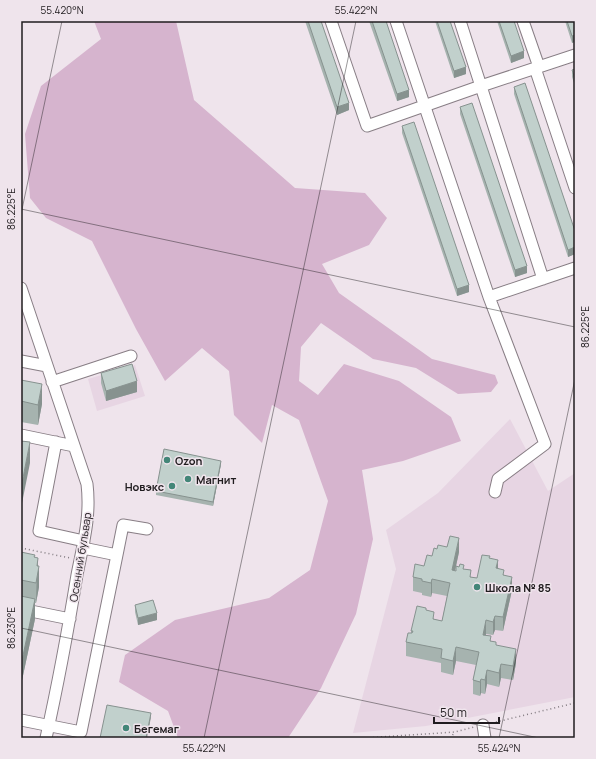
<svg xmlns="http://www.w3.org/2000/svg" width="596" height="759" font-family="Manrope,sans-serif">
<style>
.built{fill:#e7d5e3}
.green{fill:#d6b4ce}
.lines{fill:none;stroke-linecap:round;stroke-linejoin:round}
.minor-casing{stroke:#887e85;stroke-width:13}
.path{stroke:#827b80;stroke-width:1.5;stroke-dasharray:1 3;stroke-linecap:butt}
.minor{stroke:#fff;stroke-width:11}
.wall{fill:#a6b3af}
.shaded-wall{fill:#87928f}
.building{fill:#c1d0cc;stroke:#87928f}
.ticks{fill:none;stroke:#201c1f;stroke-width:1;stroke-opacity:0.45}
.poi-dot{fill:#438678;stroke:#efe4ec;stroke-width:1.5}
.labels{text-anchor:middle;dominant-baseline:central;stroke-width:3;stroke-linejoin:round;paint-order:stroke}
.poi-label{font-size:11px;font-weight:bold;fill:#201c1f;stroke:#efe4ec;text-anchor:start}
.street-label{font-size:11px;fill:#201c1f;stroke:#efe4ec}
.neatline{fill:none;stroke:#201c1f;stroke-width:1.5}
.ticks-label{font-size:10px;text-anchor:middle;fill:#201c1f}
</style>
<rect width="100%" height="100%" fill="#efe4ec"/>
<path class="built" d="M135,365L145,396L97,411L88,379Z
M510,419L548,491L575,473V697L426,726L353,733L396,569L386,530L438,493Z"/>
<path class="green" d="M94,21H176L194,100L295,188L365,193L387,218L369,245L322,264L339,293L432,359L495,375L498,383L491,392L458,394L416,368L373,359L321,323L301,347L299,381L318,395L344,364L399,381L451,417L461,441L403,461L362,470L373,539L356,614L321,688L288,738H178L168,711L119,682L125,655L175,620L269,598L310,570L328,501L299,420L272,405L262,443L234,415L229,371L202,348L165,381L136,329L92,241L46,218L30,198L25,134L41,86L101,39Z"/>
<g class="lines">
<g class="minor-casing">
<path id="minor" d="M331,21L367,126L481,86L575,55
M396,21L489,297
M460,21L543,279
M523,21L539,67
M535,68L575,188
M21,288L87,484C91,517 83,544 77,575C68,630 58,684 46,738
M21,361L47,366
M52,382L131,356
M21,435L74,446
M56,442L39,531L84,541
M495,492L498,479L545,444L489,297L575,268
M117,555L123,525L147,529
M21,609L70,619
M21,720L81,732L117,555L83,548
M483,725L485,738"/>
</g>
<path class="path" d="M21,548L70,558
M492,723L575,703
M365,738L455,732L474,727
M450,738L455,732"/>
<use href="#minor" class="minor"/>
</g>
<path class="wall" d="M305,21H321L349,110L337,115Z
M369,21H386L409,97L397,101Z
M435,21H450L466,74L454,78Z
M497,21H514L524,58L511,63Z
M565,21H575L572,43Z
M575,69V86L572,77V70Z
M514,87L575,231V254L568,257L514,94Z
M460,107L527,273L515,277L460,114Z
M402,126L469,292L457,296L402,133Z
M101,373L137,392L106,401L101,383Z
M21,380L42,404L38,425L21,422Z
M221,464L213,506L156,495V491Z
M21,552L35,557L38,566L39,587L36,603H35V619L21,685Z
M459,552L455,571L464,569L471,577L477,578L490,558L504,575L512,590L503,631L495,630L493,635L486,634V635L491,641L496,645L516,663L513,680L501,678L499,687L487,684L485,694L481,693L480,696L473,694V680L476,665L456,661L453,675L441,672V663L406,656V642L411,633V631L426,610L434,619L442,621L447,596L432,593L431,597L422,595V593L413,591V577L424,566L432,556Z
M135,605L157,620L138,625L135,612Z"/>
<path class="shaded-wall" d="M575,35V42L572,43V36Z
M524,51V58L511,63V56Z
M466,67V74L454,78V71Z
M409,90V97L397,101V94Z
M349,103V110L337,115V107Z
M575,247V254L568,257V250Z
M527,266V273L515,277V270Z
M469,285V292L457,296V289Z
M137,381V392L106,401V391Z
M42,384V404L38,425V405Z
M30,442V463L21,508V488Z
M221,461V464L213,506V502Z
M459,538V552L452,584V570Z
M38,558V571L39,566V587L36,603L37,566Z
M498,560V574L496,568Z
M512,577V590L503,631V617Z
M432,579V593L431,597V583Z
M35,599V619L21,685V665Z
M157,613V620L138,625V618Z
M495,616V630L493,635V622Z
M486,620V634L483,648V635Z
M456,647V661L453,675V661Z
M516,649V663L513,680V666Z
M501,664V678L499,687V673Z
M487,670V684L485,694V680Z
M481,679V693L480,696V682Z
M151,713V717L147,738H146Z"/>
<path class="building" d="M308,21H321L349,103L337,107Z
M372,21H386L409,90L397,94Z
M437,21H450L466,67L454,71Z
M499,21H514L524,51L511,56Z
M567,21H575V35L572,36Z
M575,69V79L572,70Z
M525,83L575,231V247L568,250L514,87Z
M472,103L527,266L515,270L460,107Z
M414,122L469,285L457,289L402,126Z
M132,364L137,381L106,391L101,373Z
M21,380L42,384L38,405L21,401Z
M21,441L30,442L21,488Z
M164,449L221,461L213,502L156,491Z
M450,536L459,538L452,570L456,571V566L459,567L460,564L464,565L463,569L471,570L470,577L477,578L482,555L490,556L489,558L498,560L496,568L504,570L503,575L512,577L503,617L495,616L493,622L486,620L483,635L491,636L490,641L496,642V645L516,649L513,666L501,664L499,673L487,670L485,680L481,679L480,682L473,680L479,652L456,647L453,661L441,658L442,649L406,642L408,633H412L413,631H411L417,606L426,608V610L434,612L433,619L442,621L450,583L432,579L431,583L422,581V579L413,577L415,564L424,566L427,555L432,556L434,548L437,549L438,545L447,547Z
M21,552L35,555L34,557L38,558L37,566H39L36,583L21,580Z
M21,596L35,599L21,665Z
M153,600L157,613L138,618L135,605Z
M107,705L151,713L146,738H100Z"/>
<path class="ticks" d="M21,209L575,327M21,214L62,21M21,628L539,738M204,738L356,21M499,738L575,379"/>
<g class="poi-dot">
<circle cx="167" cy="460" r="4"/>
<circle cx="188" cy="479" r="4"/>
<circle cx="172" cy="486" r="4"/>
<circle cx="477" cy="587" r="4"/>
<circle cx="126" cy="728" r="4"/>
</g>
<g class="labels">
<g class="poi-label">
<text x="175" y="460">Ozon</text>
<text x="196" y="479">Магнит</text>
<text x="164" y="486" text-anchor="end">Новэкс</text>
<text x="485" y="587">Школа № 85</text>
<text x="134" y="728">Бегемаг</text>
</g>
<g class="street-label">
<text transform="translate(80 557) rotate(-81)">Осенний бульвар</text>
</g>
</g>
<rect width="596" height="759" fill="none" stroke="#efe4ec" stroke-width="44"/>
<path d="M434 717v6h65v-6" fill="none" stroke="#201c1f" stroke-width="2"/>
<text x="440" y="717" font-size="12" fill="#201c1f" stroke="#efe4ec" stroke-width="3" paint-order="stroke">50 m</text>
<rect x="22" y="22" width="552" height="715" class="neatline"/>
<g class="ticks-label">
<text x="62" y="14">55.420°N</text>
<text x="356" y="14">55.422°N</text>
<text transform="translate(11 209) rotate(-90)" y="4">86.225°E</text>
<text transform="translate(585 327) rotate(-90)" y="4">86.225°E</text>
<text transform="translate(11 628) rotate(-90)" y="4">86.230°E</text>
<text x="204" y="752">55.422°N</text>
<text x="499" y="752">55.424°N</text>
</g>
</svg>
